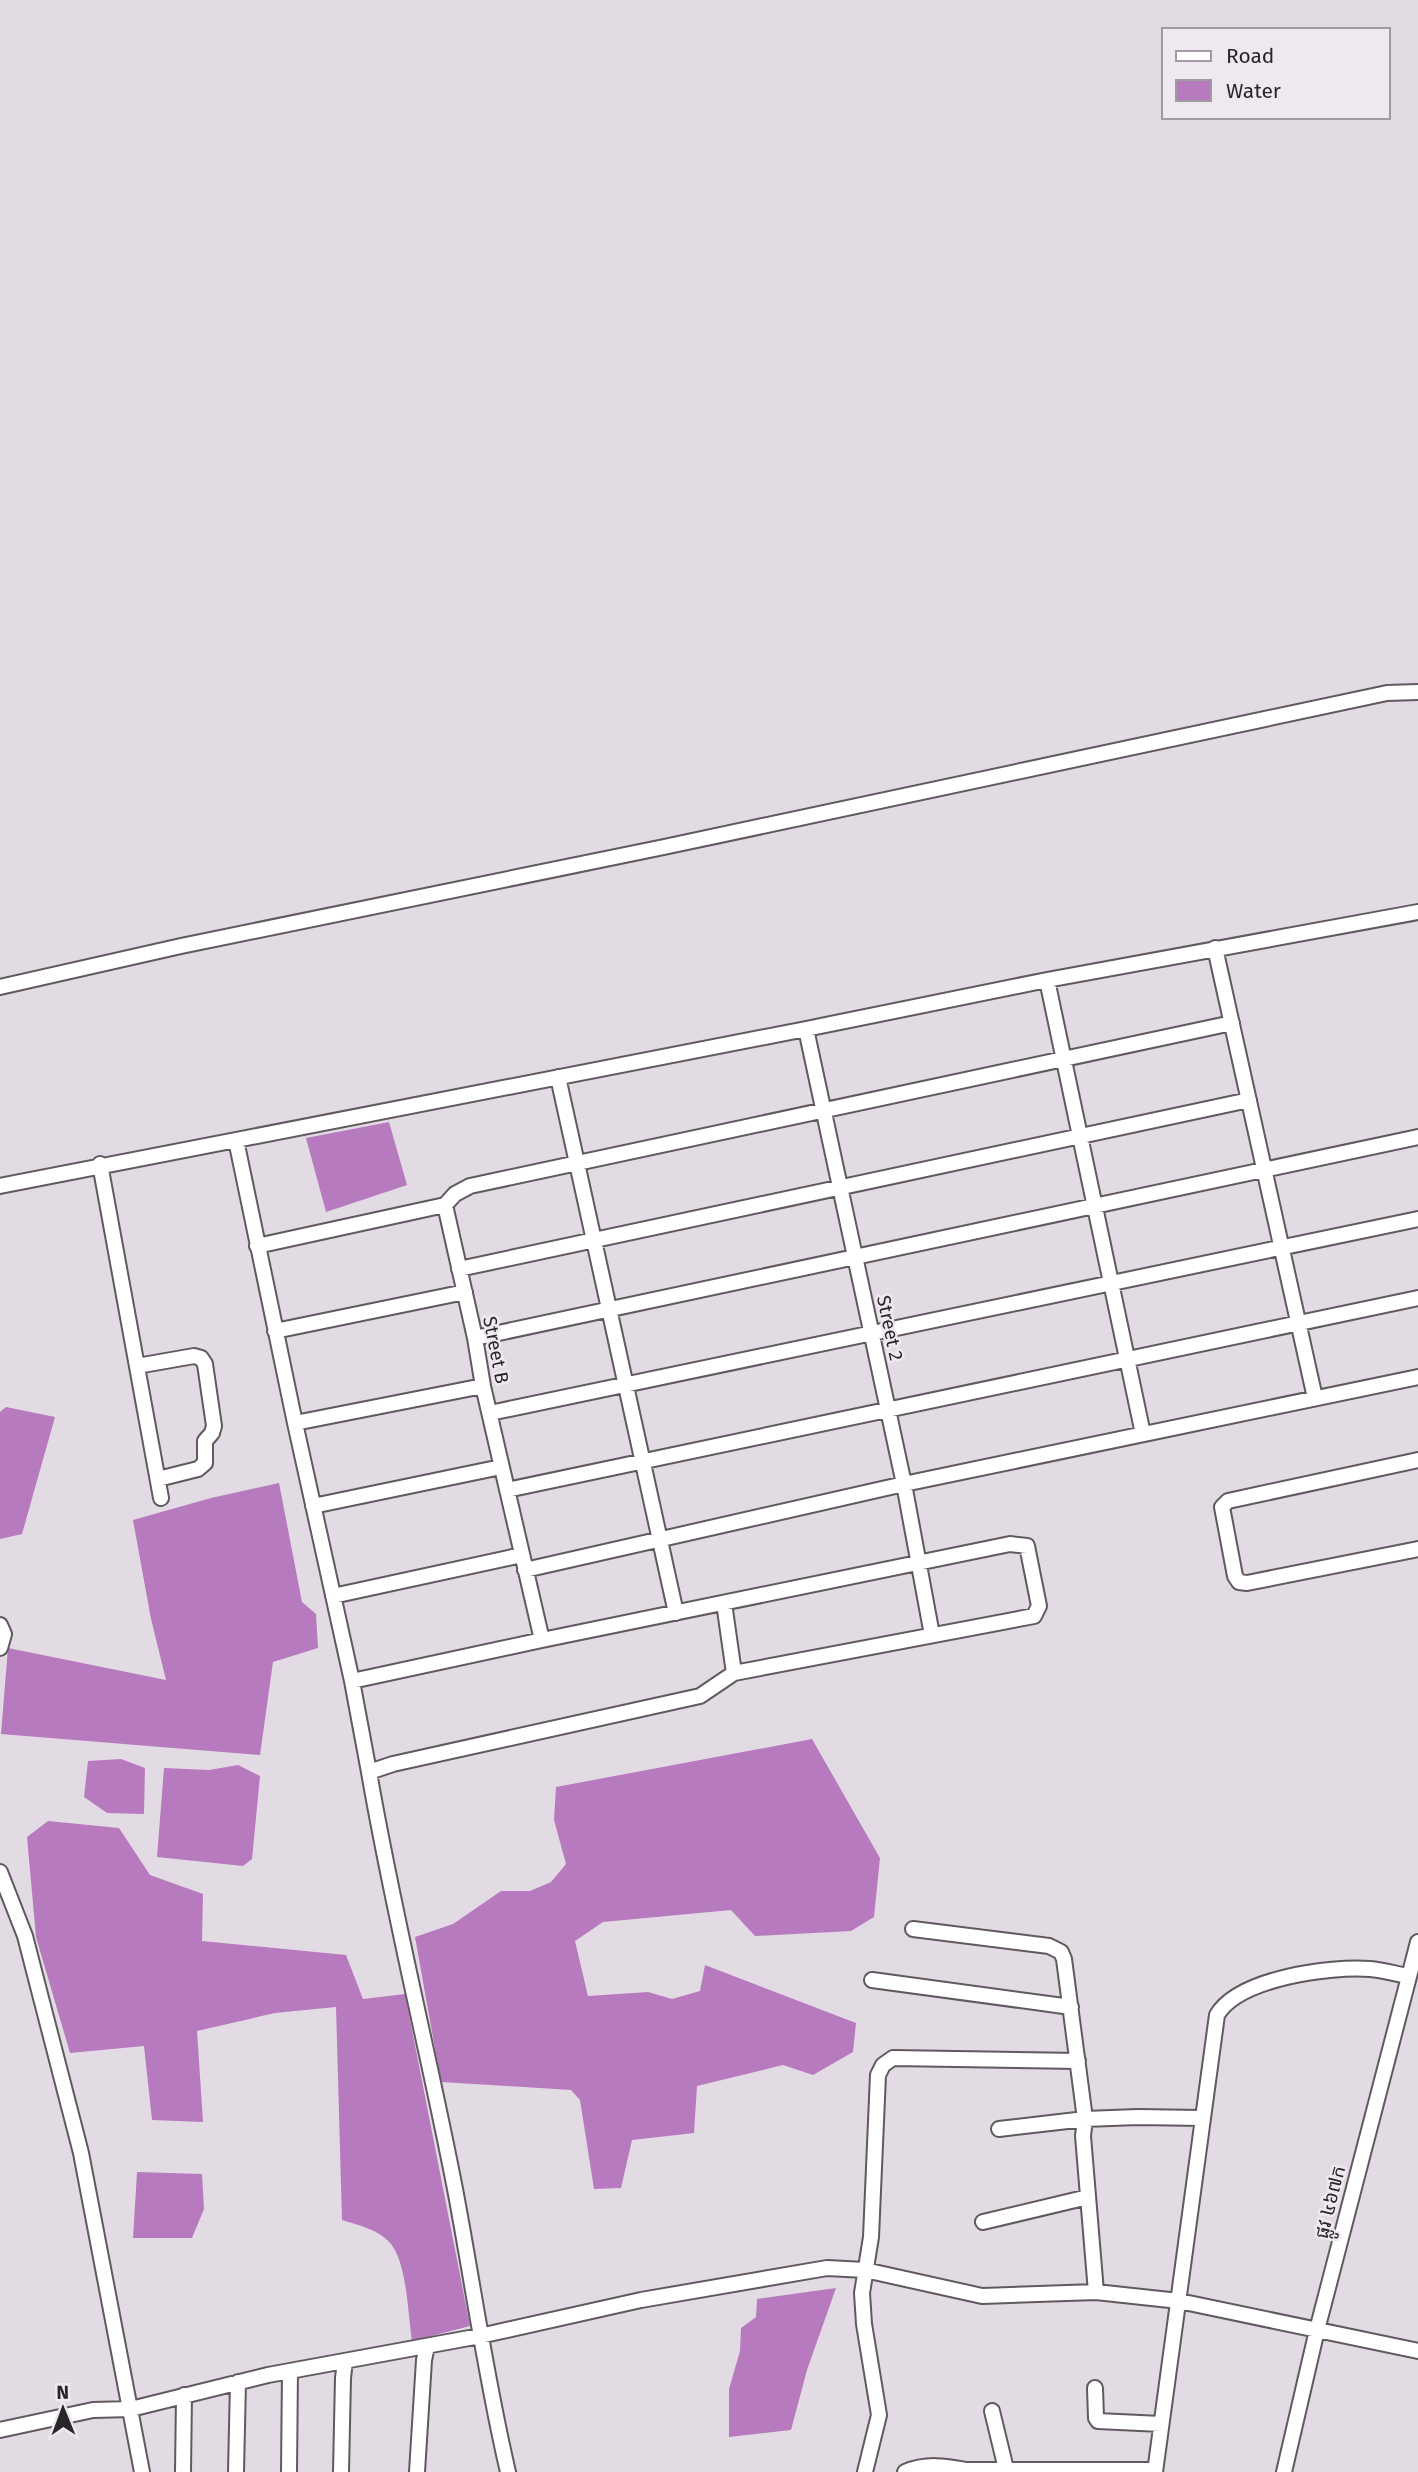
<svg xmlns="http://www.w3.org/2000/svg" width="1418" height="2472" font-family="'Fira Sans','Noto Sans Khmer',sans-serif">
<style>
.water{fill:#b87abe}
.lines{fill:none;stroke-linecap:round;stroke-linejoin:round}
.minor-casing{stroke:#605960;stroke-width:18}
.minor{stroke:#fff;stroke-width:14}
.labels{text-anchor:middle;dominant-baseline:central;stroke-width:5;stroke-linejoin:round;paint-order:stroke}
.street-label{font-size:19px;fill:#292629;stroke:#f0e8f1}
</style>
<rect width="100%" height="100%" fill="#e3dbe4"/>
<path class="water" d="M389,1122L407,1185L326,1212L306,1138Z
M6,1407L55,1417L22,1534L0,1539V1412Z
M279,1483L302,1602L316,1614L318,1648L273,1662L260,1755L1,1734L8,1648L166,1680L151,1619L133,1520L211,1498Z
M812,1739L880,1858L874,1917L851,1931L755,1936L731,1910L603,1922L575,1941L588,1996L648,1992L672,1999L700,1991L705,1965L856,2023L853,2052L813,2075L783,2065L697,2086L694,2133L632,2140L621,2188L594,2189L580,2100L571,2090L441,2082L415,1937L453,1924L501,1891H530L551,1882L566,1864L554,1820L556,1787Z
M121,1759L145,1768L144,1814L107,1813L84,1797L88,1761Z
M238,1765L260,1776L252,1859L243,1866L157,1857L164,1768L209,1770Z
M48,1821L119,1828L150,1875L203,1894L202,1941L346,1955L363,1999L405,1994L470,2326L412,2341C408,2315 407,2264 391,2244C380,2230 358,2225 342,2220L336,2007L275,2013L197,2031L203,2122L152,2120L144,2046L70,2053L36,1937L27,1837Z
M137,2172L202,2174L204,2209L192,2238H133Z
M836,2288L807,2370L791,2430L729,2437V2389L740,2351L741,2328L756,2317L757,2299Z"/>
<g class="lines">
<g class="minor-casing">
<path id="minor" d="M1215,948L1315,1398
M1047,980L1143,1434
M0,987L181,946L664,847L1387,693L1418,692
M806,1029L904,1484L932,1635
M558,1077L676,1613
M236,1140L295,1423L352,1681L369,1772L393,1764L700,1696L734,1673L1034,1616L1039,1606L1027,1546L1010,1544L542,1640L352,1681
M100,1164L161,1498
M0,1186L806,1029L1047,980L1418,912
M445,1205L455,1194L470,1186L1232,1023
M445,1205L475,1338L483,1386L542,1640
M257,1246L445,1205
M459,1269L1249,1100
M275,1331L465,1292
M475,1338L1418,1137
M137,1366L194,1356L201,1358L205,1364L214,1426L212,1433L205,1441V1463L198,1469L158,1479
M490,1413L1418,1219
M295,1423L483,1386
M1418,1460L1228,1501L1222,1507L1235,1576L1239,1582L1247,1583L1418,1549
M507,1490L1418,1298
M313,1506L501,1467
M525,1570L904,1484L1418,1377
M333,1596L522,1555
M724,1603L734,1673
M0,1625L4,1634L0,1648
M369,1772C393,1912 428,2050 455,2189C473,2284 486,2379 508,2472
M0,1872L25,1936L81,2153L142,2472
M913,1929L1049,1946L1061,1952L1064,1959L1085,2119L1138,2117L1202,2118
M872,1980L1071,2007
M999,2129L1085,2119L1083,2136L1096,2292
M983,2222L1088,2197
M1095,2388L1096,2418L1098,2421L1161,2424
M992,2411L1006,2469
M0,2430L93,2410L131,2409L268,2375L480,2336L641,2300L827,2268L865,2270L982,2296L1096,2292L1179,2301L1418,2351
M183,2472L184,2395
M236,2472L238,2382
M289,2472L290,2371
M341,2472L343,2378L345,2361
M417,2472L424,2360L427,2346
M865,2472L879,2415L864,2324L862,2293L871,2237L878,2075L883,2065L893,2058L1078,2061
M905,2472C926,2463 945,2466 966,2470H1155
M1155,2472L1217,2015C1239,1978 1330,1966 1370,1969C1383,1970 1396,1974 1408,1976
M1284,2472L1317,2330L1418,1942"/>
</g>
<use href="#minor" class="minor"/>
</g>
<g class="labels">
<g class="street-label">
<text transform="translate(890 1328) rotate(78)">Street 2</text>
<text transform="translate(496 1350) rotate(79)">Street B</text>
<text transform="translate(1330 2202) rotate(-76)">ផ្លូវ ៤៦៧ក</text>
</g>
</g>
<rect x="1162" y="28" width="228" height="91" fill="#f0e8f1" stroke="#a09aa1" stroke-width="2"/>
<rect x="1176" y="51" width="35" height="10" fill="#ffffff" stroke="#a09aa1" stroke-width="2"/>
<text x="1226" y="63" font-size="21" fill="#292629">Road</text>
<rect x="1176" y="80" width="35" height="21" fill="#b87abe" stroke="#a09aa1" stroke-width="2"/>
<text x="1226" y="98" font-size="21" fill="#292629">Water</text>
<g transform="translate(63 2409) rotate(359)" stroke="#f0e8f1" stroke-width="5" paint-order="stroke">
<path d="M0-5L12 26L0 18L-12 26Z" fill="#292629"/>
<text y="-10" font-size="19" font-weight="bold" text-anchor="middle" fill="#292629">N</text>
</g>
</svg>
